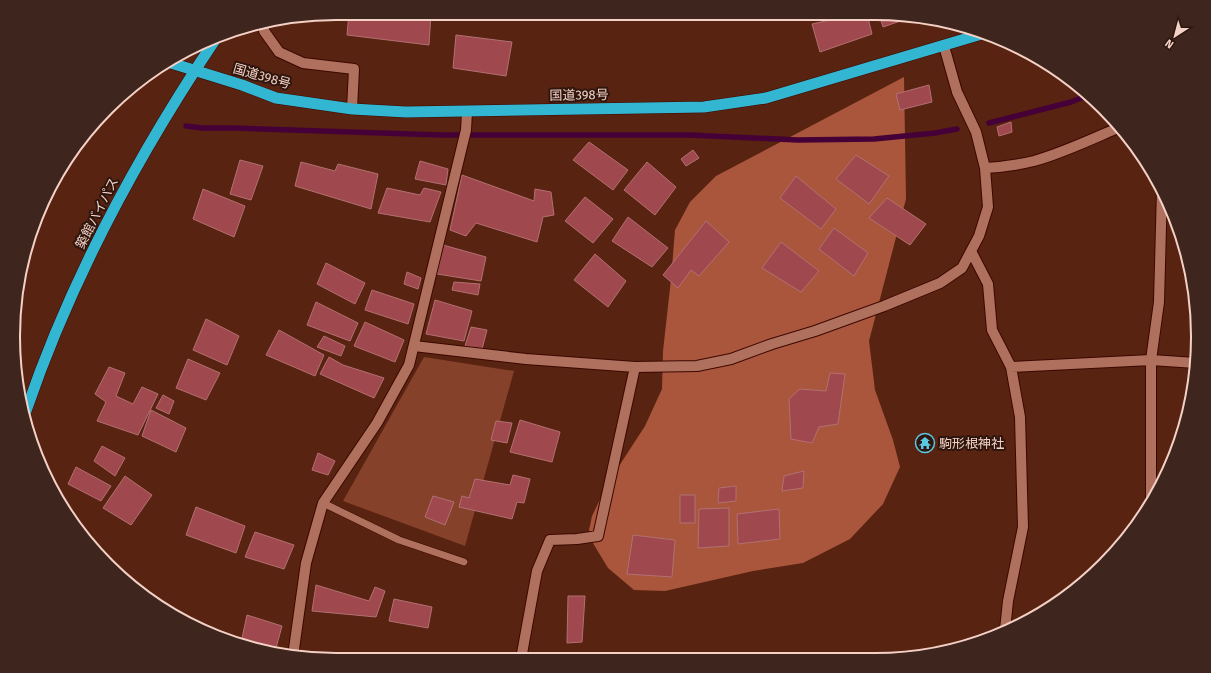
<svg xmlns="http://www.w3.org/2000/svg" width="1211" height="673" font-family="'Fira Sans','Noto Sans JP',sans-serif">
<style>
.green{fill:#86412b}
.forest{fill:#a9563c}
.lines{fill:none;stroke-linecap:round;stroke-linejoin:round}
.stream{stroke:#460038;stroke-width:5.5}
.building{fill:#9f484d;stroke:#b37072}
.service-casing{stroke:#3c0700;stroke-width:8}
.minor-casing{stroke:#3c0700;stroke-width:12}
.trunk-casing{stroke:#3c0700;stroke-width:12}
.service{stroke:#af715d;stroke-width:7}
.minor{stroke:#af715d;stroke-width:10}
.trunk{stroke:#32b6d1;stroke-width:11}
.labels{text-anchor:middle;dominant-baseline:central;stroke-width:4;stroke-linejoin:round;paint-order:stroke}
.street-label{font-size:13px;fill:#f4d1c6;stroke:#2e160e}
.poi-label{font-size:13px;fill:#f4d1c6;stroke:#2e160e;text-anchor:start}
.rim{fill:none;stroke:#f4d1c6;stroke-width:2}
</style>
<rect width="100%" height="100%" fill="#592311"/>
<path class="green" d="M424,357L514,371L465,546L343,501Z"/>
<path class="forest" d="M904,77L906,199L869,341L875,390L893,440L900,467L883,504L850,539L803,563L753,571L665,591L634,590L608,568L588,535L592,516L608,483L645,426L662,389L663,351L671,279L675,230L690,202L716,176Z"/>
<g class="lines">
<path class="stream" d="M989,123L1071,102L1089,95
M186,126L202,128H232L441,135H690L798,140L874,139L935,133L957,129"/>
</g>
<path class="building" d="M349,13H431L429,45L347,35Z
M442,13H468V16H442Z
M853,14H867L872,34L820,52L812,24L853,15Z
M879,14H895L912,17L883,27Z
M456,35L512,42L506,76L453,68Z
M929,85L932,102L900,110L896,94Z
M1011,122L1012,132L999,136L997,127Z
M589,142L628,170L613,190L573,160Z
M693,150L699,158L686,166L681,159Z
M856,155L889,176L869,204L836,179Z
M240,160L263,166L251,200L230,194Z
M420,161L448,169L446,185L415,179Z
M301,162L335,171L338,164L378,174L371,209L295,186Z
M647,162L676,187L655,215L624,190Z
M462,175L534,201L535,189L551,192L554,215L543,217L537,242L476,223L466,236L450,230Z
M796,176L836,209L821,229L780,198Z
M387,188L420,195L424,188L441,192L430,222L378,213Z
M203,189L245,206L234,237L193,219Z
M585,197L613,219L593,243L565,221Z
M887,198L926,224L910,245L869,218Z
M628,217L668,248L652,267L612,241Z
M706,221L729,242L699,276L691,270L678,288L663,275Z
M834,228L868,253L854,276L819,249Z
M781,242L819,271L801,292L762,268Z
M443,245L486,257L481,281L437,274Z
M595,254L626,281L608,307L574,280Z
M326,263L365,283L355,304L317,284Z
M407,272L421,278L418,289L404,284Z
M454,282L480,284L478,295L452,290Z
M372,290L414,304L408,324L365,310Z
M435,300L472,311L464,341L426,334Z
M316,302L358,323L350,341L307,325Z
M206,319L239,336L227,365L193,350Z
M365,322L404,340L395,362L354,346Z
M471,327L487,330L482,349L465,346Z
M279,330L324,355L315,376L266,355Z
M324,336L345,346L341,356L317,347Z
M329,357L343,365L384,378L374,398L320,374Z
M188,359L220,373L206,400L176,388Z
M109,367L125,373L116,396L133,404L142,387L158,394L138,435L97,421L106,402L95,394Z
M830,373L845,374L838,424L819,427L812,443L791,439L789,399L800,389L826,391Z
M163,395L174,401L169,414L156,408Z
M151,410L186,428L176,452L142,436Z
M520,420L560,432L552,462L510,452Z
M496,421L512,423L507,443L491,440Z
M102,446L125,458L115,476L94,461Z
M318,453L335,461L328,475L312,470Z
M76,467L111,486L101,501L68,484Z
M804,471L803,488L782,491L784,476Z
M513,475L530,479L524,503L517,502L512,519L459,507L462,496L469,498L475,479L510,485Z
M125,476L152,495L131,525L103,508Z
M736,486V501L718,503L719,488Z
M680,495H695V523H680Z
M433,496L454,502L445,525L425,517Z
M196,507L245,526L236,553L186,535Z
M729,508V546L698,548L699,509Z
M779,509L780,539L738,544L737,514Z
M255,532L294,545L284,569L245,557Z
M633,535L675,540L672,577L627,574Z
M316,585L369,601L375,587L385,591L376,617L312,611Z
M568,596H585L582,642L567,643Z
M394,599L432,607L428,628L389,621Z
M247,615L282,626L276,648L242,638Z"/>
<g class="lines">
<g class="service-casing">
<path id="service" d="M323,503L399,540L464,562"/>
</g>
<g class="minor-casing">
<path id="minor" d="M264,25V31L279,52L303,63L354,69L352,109
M985,168C1002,167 1018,165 1034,161C1063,153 1092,139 1120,127
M971,251L988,284L992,330L1011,367L1020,417L1023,527L1008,601L1005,630
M414,346L526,359L635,367L697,366L731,359L772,344L815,331L884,306L940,283L962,268L979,236L988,207L985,168L976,132L957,92L944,46
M1011,367L1151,360L1196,363
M1151,503V360L1159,302L1162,189
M293,656L306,563L323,503L377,423L409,365L466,130L467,112
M521,659L537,571L550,540L577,539L598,536L635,367"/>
</g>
<g class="trunk-casing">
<path id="trunk" d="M171,63L242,85L276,98L352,109L406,112L704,107L766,98L985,33
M26,411C71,279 138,155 215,40"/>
</g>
<use href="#service" class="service"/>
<use href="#minor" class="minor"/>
<use href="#trunk" class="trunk"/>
</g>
<defs>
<g id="temple-ring" transform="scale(1)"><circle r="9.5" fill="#2e160e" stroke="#5ac8e5" stroke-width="1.5"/><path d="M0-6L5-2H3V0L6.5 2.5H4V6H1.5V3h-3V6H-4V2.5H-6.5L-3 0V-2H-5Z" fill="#5ac8e5"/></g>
</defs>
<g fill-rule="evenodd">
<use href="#temple-ring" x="925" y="443"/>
</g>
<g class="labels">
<g class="street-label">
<text transform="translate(262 76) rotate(16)">国道398号</text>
<text transform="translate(579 95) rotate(-1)">国道398号</text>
<text transform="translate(97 213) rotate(-63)">築館バイパス</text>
</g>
<g class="poi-label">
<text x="939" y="443">駒形根神社</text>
</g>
</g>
<path d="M0 0H1211V673H0ZM336 20H875A316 316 0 0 1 1191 336V337A316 316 0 0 1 875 653H336A316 316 0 0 1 20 337V336A316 316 0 0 1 336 20Z" fill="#3e251d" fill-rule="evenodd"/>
<path class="rim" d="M336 20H875A316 316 0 0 1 1191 336V337A316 316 0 0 1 875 653H336A316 316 0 0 1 20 337V336A316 316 0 0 1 336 20Z"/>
<g transform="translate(1175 36) rotate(216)" stroke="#2e160e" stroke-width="3" paint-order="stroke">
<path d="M0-3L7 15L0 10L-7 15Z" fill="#f4d1c6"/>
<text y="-6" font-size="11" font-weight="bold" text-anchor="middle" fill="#f4d1c6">N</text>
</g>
</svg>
